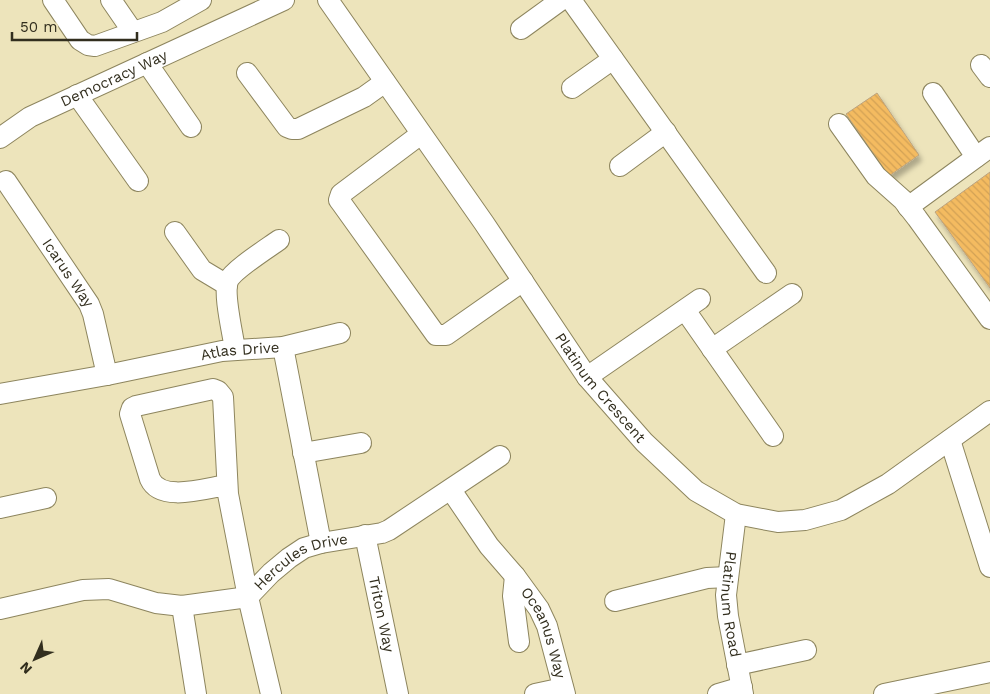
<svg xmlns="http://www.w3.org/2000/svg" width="990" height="694" font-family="'Work Sans',sans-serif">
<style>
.building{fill:url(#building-back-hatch);stroke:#bba380;filter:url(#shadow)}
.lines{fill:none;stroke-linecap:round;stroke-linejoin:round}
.minor-casing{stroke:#8d855e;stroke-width:22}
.minor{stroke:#fff;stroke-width:20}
.labels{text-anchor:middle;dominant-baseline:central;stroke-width:4.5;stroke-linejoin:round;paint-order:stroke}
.street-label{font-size:15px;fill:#322e1e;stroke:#ede4bb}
</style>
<defs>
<pattern id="building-back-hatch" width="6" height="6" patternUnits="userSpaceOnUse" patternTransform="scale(1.25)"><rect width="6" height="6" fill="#f4bb61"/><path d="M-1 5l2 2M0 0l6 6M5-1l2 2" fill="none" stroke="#d2a154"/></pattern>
<filter id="shadow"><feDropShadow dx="3" dy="5.5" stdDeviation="2.5" flood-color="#0004"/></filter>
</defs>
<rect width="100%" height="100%" fill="#ede4bb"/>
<path class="building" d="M877,93L919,155L889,176L846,114Z
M990,172V288L935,212Z"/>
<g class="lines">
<g class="minor-casing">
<g id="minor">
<path d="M53,0L80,40L88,45L95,46L162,22L201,0"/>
<path d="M111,0L133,32"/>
<path id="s1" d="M328,0L484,223L587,377L644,442L696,491L736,514L778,522L805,520L841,510L888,484L990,411"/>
<path d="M571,0L766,273"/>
<path d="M521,29L561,0"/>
<path d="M147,63L191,127"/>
<path d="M981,65L990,77"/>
<path d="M247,73L287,127L292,129H298L364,97L385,82"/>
<path d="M572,88L613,59"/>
<path d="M933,93L976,157"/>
<path d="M77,95L138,181"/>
<path d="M839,124L876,176L903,200L917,218L990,319"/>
<path d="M421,134L341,194L339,200L342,204L436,335H446L523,281"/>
<path id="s2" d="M0,138L30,117L284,0"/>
<path d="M620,166L666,132"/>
<path id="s3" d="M6,181L89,304L93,314L107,375"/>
<path d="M908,207L990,147"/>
<path d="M175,232L202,270L227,285"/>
<path d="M685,310L773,436"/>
<path d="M283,347L321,543"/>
<path d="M712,349L792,294"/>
<path d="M235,350C233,334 223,294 228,281C233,270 268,248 279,240"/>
<path d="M587,377L700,299"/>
<path id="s4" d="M0,394L107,375L222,351L283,347L340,333"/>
<path d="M950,440L990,567"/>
<path d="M303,453L361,443"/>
<path d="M227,485C206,488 161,503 150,479L130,414L132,408L136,406L213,389L218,391L223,397L228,494L248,597L271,694"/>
<path id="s5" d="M451,490L489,546L515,576L539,609L547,626L565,694"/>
<path d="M0,508L46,498"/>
<path id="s6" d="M736,514L726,595L728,616L743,694"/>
<path id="s7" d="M365,535L398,694"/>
<path d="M515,576L513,596L519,642"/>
<path d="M615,601L707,578L728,577"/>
<path d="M182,606L196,694"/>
<path id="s8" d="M0,609L83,590L109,589L156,603L182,606L248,597L271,573L289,558L304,548L321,543L382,533L389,530L500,456"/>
<path d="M737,665L806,650"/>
<path d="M535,694L563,688"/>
<path d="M718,694L742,687"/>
<path d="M884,694L990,672"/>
</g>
</g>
<use href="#minor" class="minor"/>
</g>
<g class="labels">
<g class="street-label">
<text stroke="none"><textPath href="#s2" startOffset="129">Democracy Way</textPath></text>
<text stroke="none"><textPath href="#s3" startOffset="111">Icarus Way</textPath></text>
<text stroke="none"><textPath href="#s4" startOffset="244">Atlas Drive</textPath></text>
<text stroke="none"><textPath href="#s1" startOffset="474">Platinum Crescent</textPath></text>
<text stroke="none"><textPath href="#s8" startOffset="319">Hercules Drive</textPath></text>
<text stroke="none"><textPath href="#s6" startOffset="91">Platinum Road</textPath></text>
<text stroke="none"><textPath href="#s7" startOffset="81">Triton Way</textPath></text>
<text stroke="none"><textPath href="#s5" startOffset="172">Oceanus Way</textPath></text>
</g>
</g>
<g transform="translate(35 659) rotate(225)" stroke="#ede4bb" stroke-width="4" paint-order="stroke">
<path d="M0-4L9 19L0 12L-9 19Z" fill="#322e1e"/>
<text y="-8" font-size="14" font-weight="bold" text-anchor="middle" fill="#322e1e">N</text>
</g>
<path d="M12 32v8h125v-8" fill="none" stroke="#322e1e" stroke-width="2.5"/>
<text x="20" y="32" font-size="15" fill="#322e1e" stroke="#ede4bb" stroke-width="4" paint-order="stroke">50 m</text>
</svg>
